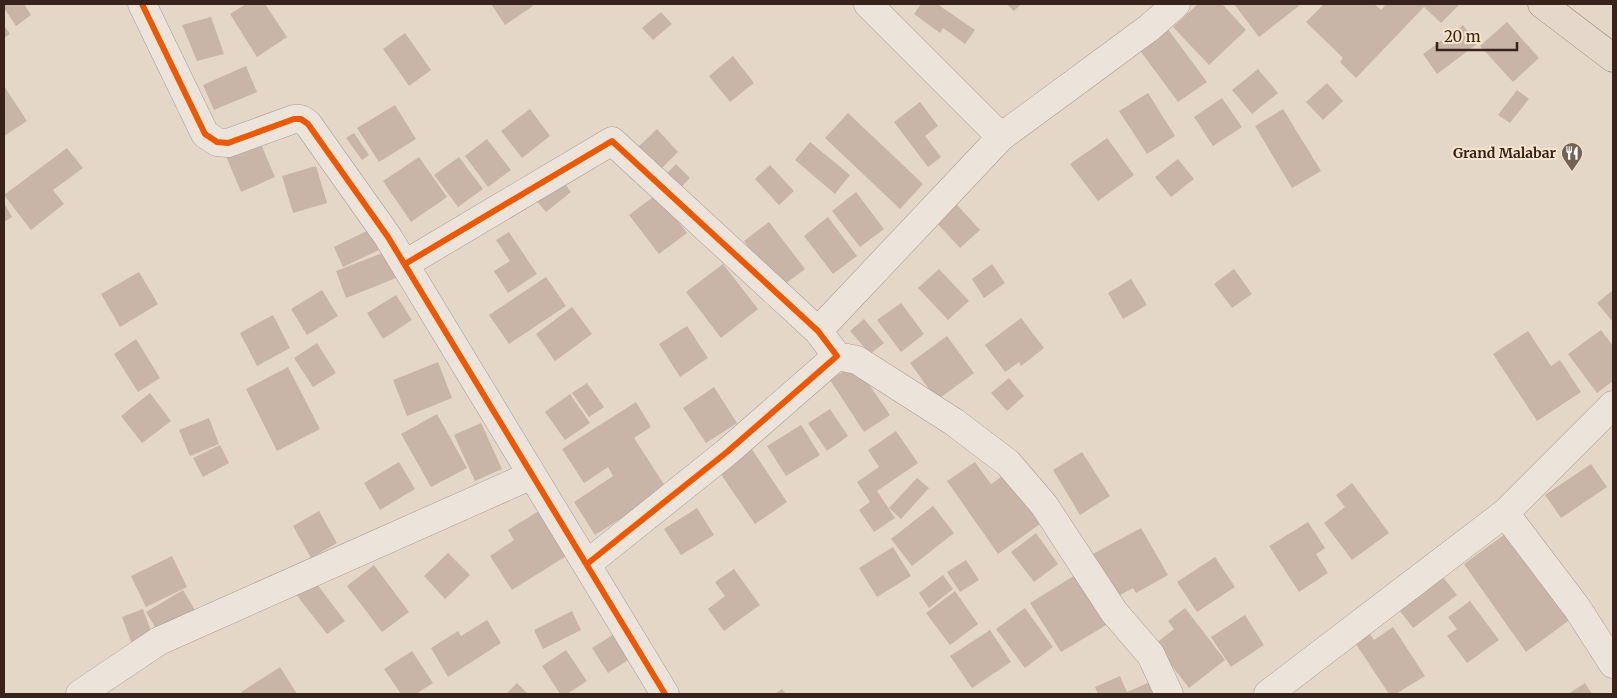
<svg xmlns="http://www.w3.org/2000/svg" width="1617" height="698" font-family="Merriweather,serif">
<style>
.building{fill:#c9b4a8}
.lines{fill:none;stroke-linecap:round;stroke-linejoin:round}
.street-casing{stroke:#a99c92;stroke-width:29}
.primary-casing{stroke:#8f8278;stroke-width:29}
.street{stroke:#ece4da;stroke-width:28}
.primary{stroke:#e4d8cb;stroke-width:28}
.cycleway-casing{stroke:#f8e3cb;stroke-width:9}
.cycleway{stroke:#e8590c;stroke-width:6}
.labels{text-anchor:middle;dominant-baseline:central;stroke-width:4;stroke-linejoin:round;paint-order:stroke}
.poi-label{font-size:14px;font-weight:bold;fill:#37231a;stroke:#f8e3cb;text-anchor:end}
</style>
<rect width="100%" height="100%" fill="#e5d7c8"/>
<path class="building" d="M4,4H24L31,15L16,26L4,8Z
M246,4H265L287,37L257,57L230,14Z
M491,4H531L533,6L505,25Z
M921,4H937L975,30L965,44L943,28L940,33L914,14Z
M1007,4H1021L1014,11Z
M1198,4H1222L1246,30L1209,65L1173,27Z
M1234,4H1297L1299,6L1259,37Z
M1324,4H1374L1381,10L1386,4H1457L1459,5L1441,23L1424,7L1356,78L1340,62L1343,58L1306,22Z
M661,12L672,24L653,40L642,28Z
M211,17L224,54L197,61L182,25Z
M1507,22L1539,58L1513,82L1480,46Z
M1164,24L1207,82L1178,102L1136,45Z
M4,25L10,34L4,38Z
M1463,25L1477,44L1437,74L1423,54Z
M405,33L431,70L409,86L383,49Z
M733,56L754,83L730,102L709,76Z
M246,66L257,92L214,110L203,85Z
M1258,69L1278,93L1252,114L1232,90Z
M1327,83L1343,101L1323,120L1306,102Z
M4,86L27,121L4,136Z
M1517,90L1529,99L1510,123L1498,115Z
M1148,93L1175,136L1147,154L1119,111Z
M1222,98L1242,127L1213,146L1194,117Z
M920,102L938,126L925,136L941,157L928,167L894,122Z
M395,105L416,139L379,162L357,128Z
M530,109L550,136L522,158L501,131Z
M1283,109L1321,171L1292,188L1255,126Z
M848,113L923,184L900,209L825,138Z
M657,129L678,152L658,172L636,149Z
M354,133L369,155L362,160L346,138Z
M1107,138L1134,175L1098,201L1070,164Z
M487,139L511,170L488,187L465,156Z
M260,142L275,177L241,192L226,156Z
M810,142L850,175L835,194L795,160Z
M67,148L83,168L53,190L64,204L31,230L4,195Z
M419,157L447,197L411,222L383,181Z
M459,157L483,189L458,207L434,175Z
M1178,159L1194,179L1171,197L1155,177Z
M676,164L690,178L676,192L662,178Z
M770,165L794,191L779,205L755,179Z
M316,166L327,203L293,213L282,176Z
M562,180L571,192L546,212L536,200Z
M856,192L884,229L860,247L832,211Z
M657,194L687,233L659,254L629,215Z
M949,196L980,230L960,248L933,219Z
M4,203L12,217L4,222Z
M828,217L857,256L833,274L804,236Z
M769,222L805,269L780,288L744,241Z
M371,229L381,249L343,267L334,247Z
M509,232L537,274L508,293L494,271L510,261L496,240Z
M385,252L396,278L346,298L336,271Z
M723,264L758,309L721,338L686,292Z
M992,264L1005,283L984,298L972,279Z
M939,269L969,301L948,320L918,288Z
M1234,269L1252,294L1232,308L1214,284Z
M139,272L158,304L120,327L101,294Z
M546,277L566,306L509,344L489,315Z
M1131,279L1147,305L1123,319L1108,293Z
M322,290L338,316L307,335L291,309Z
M1613,290V322L1597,303Z
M396,295L412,320L383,339L367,313Z
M901,303L924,334L901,352L877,320Z
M572,307L592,334L555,361L536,334Z
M273,315L290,348L257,366L240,333Z
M1021,318L1044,348L1021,366L1019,362L1005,372L985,345Z
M864,319L884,343L870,354L850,331Z
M687,326L708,358L680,377L659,344Z
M1601,330L1613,346V381L1597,393L1568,354Z
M1528,331L1551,366L1560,360L1581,392L1537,421L1493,354Z
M947,336L974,373L937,400L910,363Z
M136,339L160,378L138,392L114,354Z
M317,343L336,373L313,387L294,358Z
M438,362L452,398L407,416L393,380Z
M855,364L890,415L864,432L830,380Z
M288,367L320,429L277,451L246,389Z
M1009,378L1024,396L1007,411L991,393Z
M587,383L604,407L589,417L572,393Z
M714,387L737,423L706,443L683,408Z
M150,393L171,421L142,443L121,416Z
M570,394L590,423L565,440L545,412Z
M636,402L651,427L634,438L667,489L595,535L574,502L613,476L608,467L584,483L562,449Z
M830,409L848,436L827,451L808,423Z
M437,414L467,468L431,487L401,434Z
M209,418L219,444L190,456L179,430Z
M481,423L502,469L475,481L454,435Z
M801,425L820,455L786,476L767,446Z
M896,431L918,463L877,491L895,518L874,532L859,510L870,502L857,482L879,467L868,450Z
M220,445L229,463L203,477L193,458Z
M751,448L787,502L755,524L718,470Z
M1082,452L1110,496L1080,515L1053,470Z
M399,462L415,489L380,510L364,483Z
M975,462L991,484L1004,475L1040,524L998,554L947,481Z
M1591,464L1607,487L1561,518L1545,495Z
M917,478L929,488L901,519L889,508Z
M1352,483L1389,533L1352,560L1324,523L1345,507L1336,495Z
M933,506L954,533L912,566L891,539Z
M697,508L714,535L681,555L664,529Z
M542,509L571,553L512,590L490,556L514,540L508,530Z
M319,511L337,543L311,558L293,526Z
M1308,522L1325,548L1316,554L1328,573L1299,592L1269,546Z
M1141,528L1168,575L1136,593L1133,588L1113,599L1089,556Z
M1512,529L1575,616L1526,652L1464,564Z
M1036,533L1058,564L1034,582L1011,552Z
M893,547L911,576L877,597L859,568Z
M448,553L470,575L445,599L424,576Z
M172,556L187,587L146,607L131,576Z
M1215,557L1235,587L1197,612L1177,582Z
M966,560L979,580L960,592L947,572Z
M374,565L409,612L382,632L347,586Z
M734,569L760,605L724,631L708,609L725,596L715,582Z
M1440,573L1457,595L1413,628L1396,606Z
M1077,574L1108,624L1061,652L1030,603Z
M943,575L953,589L929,608L919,593Z
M313,579L345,621L327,634L295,593Z
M183,590L195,610L158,632L146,612Z
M955,591L978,624L950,645L926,613Z
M1470,601L1499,640L1467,663L1447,636L1457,629L1448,617Z
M1025,608L1053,647L1025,668L996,629Z
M1185,608L1225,660L1189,688L1155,644L1174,629L1168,621Z
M143,609L155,642L134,650L122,617Z
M572,611L581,630L543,649L534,630Z
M1245,615L1264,645L1231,667L1211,637Z
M487,620L501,643L448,677L431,648L458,631L461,636Z
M1393,627L1425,676L1396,694H1389L1352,638L1366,628L1374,640Z
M990,630L1011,662L972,688L950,656Z
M614,634L630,659L608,673L592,648Z
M566,650L587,681L567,694H560L542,666Z
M412,651L433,683L416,694H401L384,669Z
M280,667L297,694H243L241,692Z
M1120,676L1127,692L1157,679L1163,694H1098L1095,687Z
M517,683L528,694H506Z
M1585,683L1592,694H1568Z
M782,689L786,694H775Z"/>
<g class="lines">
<g class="street-casing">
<path id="street" d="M142,4L205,134L217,142L228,143L294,119H301L308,124L388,237L665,694
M868,4L1001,137
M405,264L612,141L818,331L837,356L727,452L587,564
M818,331L1001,137L1149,28L1176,4
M837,356L857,360L954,422L1008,463L1044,505L1114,612L1151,655L1169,694
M1505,513L1577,608L1613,664
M80,694L159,641L532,475
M1268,694L1505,513L1613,405"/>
</g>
<g class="primary-casing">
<path id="primary" d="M1542,4L1613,58"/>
</g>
<use href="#street" class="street"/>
<use href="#primary" class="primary"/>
<g class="cycleway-casing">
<path id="cycleway" d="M142,4L205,134L217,142L228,143L294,119H301L308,124L388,237L665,694
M405,264L612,141L818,331L837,356L727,452L587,564"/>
</g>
<use href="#cycleway" class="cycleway"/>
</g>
<defs>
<g id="restaurant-pin" transform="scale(1.125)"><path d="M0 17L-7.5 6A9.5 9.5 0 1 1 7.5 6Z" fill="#746257" stroke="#f8e3cb"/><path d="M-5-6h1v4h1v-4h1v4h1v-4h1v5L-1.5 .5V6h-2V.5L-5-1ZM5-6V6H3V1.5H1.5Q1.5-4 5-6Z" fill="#fff"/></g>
</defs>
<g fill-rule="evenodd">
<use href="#restaurant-pin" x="1572" y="153"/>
</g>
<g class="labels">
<g class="poi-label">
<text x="1556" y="153">Grand Malabar</text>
</g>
</g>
<rect width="1617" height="698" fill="none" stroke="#37231a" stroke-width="10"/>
<path d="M1437 42v8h80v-8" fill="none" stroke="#37231a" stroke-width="2.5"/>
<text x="1444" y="42" font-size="15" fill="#37231a" stroke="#f8e3cb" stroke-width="4" paint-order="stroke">20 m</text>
</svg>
